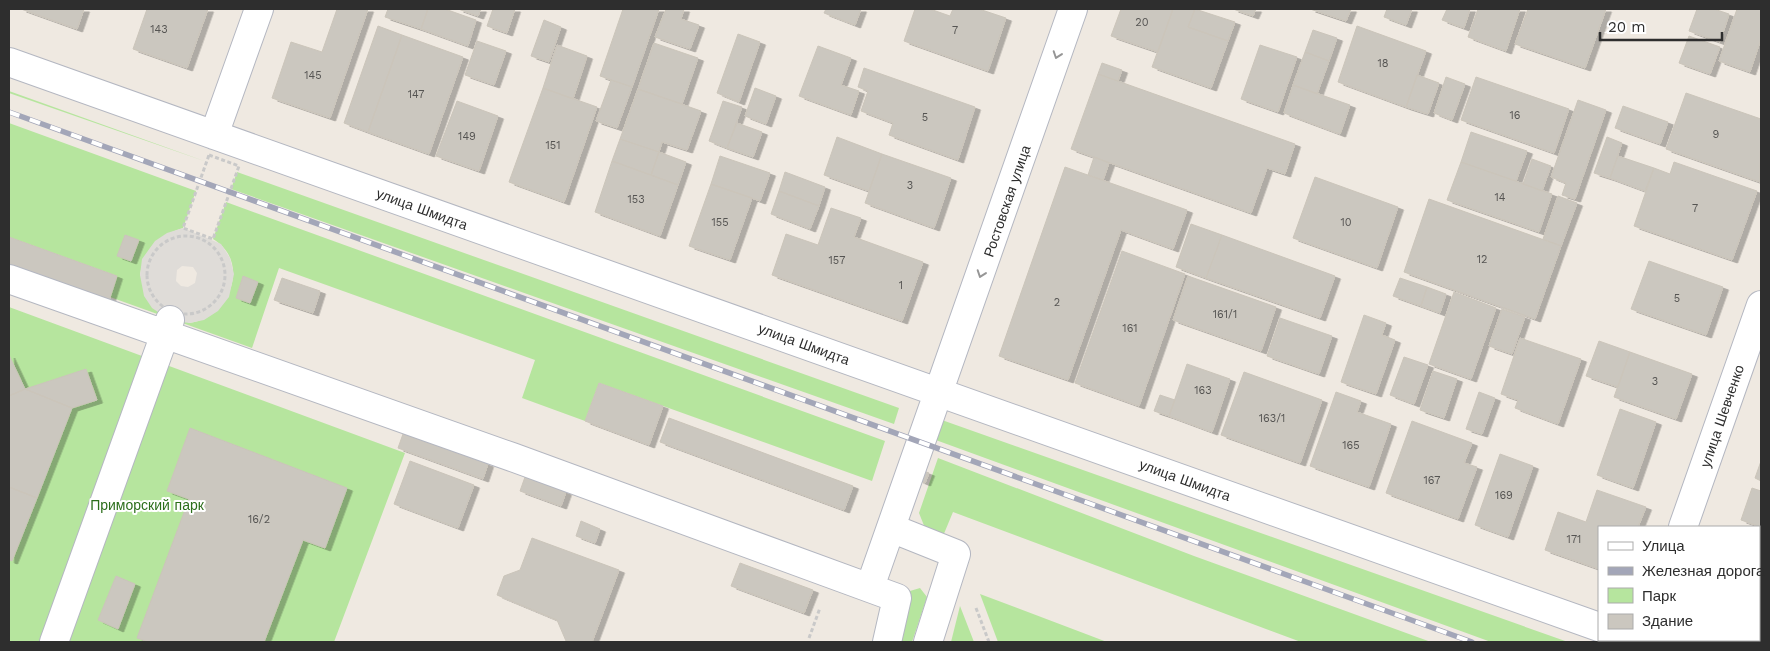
<svg xmlns="http://www.w3.org/2000/svg" width="1770" height="651" font-family="'Work Sans',sans-serif">
<style>
.green{fill:#b6e59e}
.plaza{fill:#dfdcd8;fill-rule:evenodd}
.building{fill:#cbc7bf;stroke:#cbc5ba;filter:url(#shadow)}
.lines{fill:none;stroke-linecap:round;stroke-linejoin:round}
.minor-casing{stroke:#b4b7c1;stroke-width:30}
.path{stroke:#c9c9c9;stroke-width:3;stroke-dasharray:4 2.5;stroke-linecap:butt}
.minor{stroke:#fff;stroke-width:28}
.rail-casing{stroke:#a3a6b8;stroke-width:5.5}
.rail{stroke:#fff;stroke-width:4;stroke-dasharray:11;stroke-linecap:butt}
.oneway{stroke:#969696}
.labels{text-anchor:middle;dominant-baseline:central;stroke-width:4;stroke-linejoin:round;paint-order:stroke}
.number-label{font-size:11px;fill:#555452}
.street-label{font-size:14px;fill:#2e2e2e;stroke:#fff}
.park-label{font-size:14px;fill:#2c6e1b;stroke:#fff}
</style>
<defs>
<filter id="shadow"><feDropShadow dx="5.5" dy="3" stdDeviation="0" flood-color="#0004"/></filter>
</defs>
<rect width="100%" height="100%" fill="#efe9e1"/>
<path class="green" d="M9,91L207,162L9,93Z
M9,123L196,191L183,228C158,236 144,248 140,275L189,323C229,319 252,262 213,239L226,202L885,441L872,481L599,383L585,421L522,398L535,360L279,268L252,348L110,297L117,276L9,237Z
M237,172L899,408L894,424L231,189Z
M9,307L405,453L334,642H9Z
M939,419L1568,642H1491L933,439Z
M938,458L1194,556L1431,642H1301L953,512L943,536L925,528L919,513Z
M920,588L927,597L912,642H899L910,591Z
M980,594L1107,642H998Z
M960,606L974,642H951Z"/>
<path class="plaza" d="M183,228L221,244L230,258L234,274L229,297L218,311L204,320L189,323L170,320L152,308L144,296L140,275L142,259L155,241L167,233ZM182,266L193,267L197,273L195,283L188,287L181,286L176,281L177,270Z"/>
<path class="building" d="M21,9H84L77,29Z
M147,9H208L187,68L133,49Z
M337,9H368L330,118L272,98L291,42L322,52Z
M388,9H428L421,29L385,17Z
M428,9H445L476,20L468,46L421,29Z
M458,9H481L478,16Z
M493,9H515L507,33L487,26Z
M623,9H659L632,87L600,76Z
M666,9H684L681,19L699,25L690,49L655,37Z
M826,9H861L855,25L824,13Z
M915,9H930L950,16L953,9H979L1006,18L988,71L904,41Z
M1121,9H1173L1158,52L1111,36Z
M1173,9H1195L1188,27L1228,41L1211,88L1152,67Z
M1195,9L1235,22L1228,41L1188,27Z
M1233,9H1256L1253,16Z
M1310,9H1351L1346,21Z
M1387,9H1412L1406,25L1384,17Z
M1447,9H1470L1464,28L1442,20Z
M1478,9H1520L1506,51L1468,37Z
M1528,9H1606L1585,68L1515,44Z
M1697,9H1714L1729,14L1720,42L1689,31Z
M1737,9H1761V39L1750,72L1719,61Z
M544,20L561,27L549,62L531,56Z
M378,26L402,35L368,132L344,123Z
M1357,26L1426,51L1406,107L1338,82Z
M1313,30L1337,38L1329,61L1305,52Z
M738,34L760,42L739,102L717,93Z
M402,35L463,57L429,154L368,132Z
M1689,36L1720,47L1710,74L1679,63Z
M477,41L506,51L494,85L465,75Z
M654,43L698,58L682,104L638,89Z
M557,45L587,56L573,99L543,88Z
M1260,45L1297,57L1278,112L1241,99Z
M818,46L851,58L841,85L859,91L851,115L799,96Z
M1305,52L1329,61L1317,94L1293,85Z
M1102,63L1122,70L1118,81L1098,74Z
M864,68L975,107L958,160L889,135L893,123L861,111L868,91L858,87Z
M1098,74L1295,144L1285,174L1267,168L1251,213L1071,149Z
M1417,75L1439,83L1428,114L1406,107Z
M1446,77L1465,84L1452,120L1434,113Z
M1476,77L1569,109L1554,153L1461,120Z
M611,80L632,87L617,128L596,121Z
M1293,85L1350,105L1340,134L1284,113Z
M543,88L597,107L564,202L509,182Z
M755,88L776,96L766,124L745,116Z
M638,89L701,111L687,150L662,142L659,152L620,139Z
M1686,93L1761,119L1760,182L1666,149Z
M1578,100L1606,110L1575,199L1562,195L1566,183L1551,177Z
M457,101L498,116L479,171L436,156Z
M723,101L742,107L727,148L709,141Z
M1623,106L1668,122L1660,144L1615,128Z
M737,123L762,132L753,157L727,148Z
M1471,132L1527,151L1516,181L1461,162Z
M837,137L882,154L869,191L824,175Z
M1607,137L1622,143L1610,178L1594,173Z
M620,139L659,152L651,175L612,161Z
M659,152L686,162L678,185L651,175Z
M882,154L951,178L934,228L865,203Z
M720,156L770,173L760,201L711,184Z
M1618,156L1654,168L1645,191L1610,178Z
M1094,157L1109,163L1103,180L1088,175Z
M1532,159L1551,166L1542,191L1523,184Z
M612,161L678,185L660,236L595,212Z
M1461,162L1552,194L1539,232L1447,200Z
M1674,162L1757,191L1732,260L1634,226L1654,168L1670,174Z
M1065,167L1187,210L1173,249L1121,230L1068,380L999,356Z
M785,172L825,187L819,206L779,191Z
M1315,177L1398,207L1377,268L1293,238Z
M711,184L752,198L730,260L689,246Z
M779,191L819,206L810,229L771,214Z
M1558,196L1577,203L1561,246L1543,239Z
M1429,199L1561,246L1535,319L1404,272Z
M831,208L861,218L854,237L923,262L902,321L772,275L786,234L818,245Z
M1191,224L1222,235L1206,278L1176,267Z
M125,235L139,240L131,261L117,256Z
M1222,235L1335,276L1320,318L1206,278Z
M9,237L117,276L108,304L9,269Z
M1122,251L1185,274L1139,406L1075,383Z
M1649,261L1723,287L1706,335L1631,309Z
M243,276L258,282L250,303L236,298Z
M1188,276L1276,307L1261,351L1173,320Z
M282,278L320,291L313,313L274,300Z
M1400,278L1427,287L1421,306L1393,296Z
M1427,287L1446,294L1440,313L1421,306Z
M1454,292L1496,308L1471,379L1429,364Z
M1502,309L1525,317L1512,354L1489,346Z
M1364,315L1386,323L1382,335L1395,340L1376,394L1341,382Z
M1280,318L1332,336L1319,374L1267,356Z
M1520,338L1581,359L1558,424L1515,408L1518,400L1501,394Z
M1599,341L1630,352L1618,387L1586,376Z
M1630,352L1692,374L1676,419L1614,397Z
M9,355L25,389L9,396Z
M1404,357L1428,365L1414,404L1390,395Z
M1187,364L1230,379L1212,432L1169,416Z
M86,369L97,400L72,408L25,389Z
M1433,371L1457,379L1444,418L1420,410Z
M1244,372L1322,400L1300,463L1221,435Z
M599,383L663,406L649,445L585,421Z
M25,389L72,408L37,498L9,487V396Z
M1336,392L1361,401L1357,412L1391,424L1369,487L1310,466Z
M1479,392L1495,398L1482,434L1466,429Z
M1160,395L1175,400L1169,416L1154,411Z
M1620,409L1656,422L1633,488L1597,475Z
M669,418L853,486L844,510L660,442Z
M1412,421L1472,443L1464,463L1477,467L1458,519L1386,493Z
M190,428L347,488L325,548L303,540L264,642H148L137,638L189,499L167,491Z
M403,434L488,464L483,479L398,448Z
M1500,454L1533,466L1508,537L1475,525Z
M410,461L474,485L458,528L394,504Z
M1761,461V481L1755,478Z
M921,470L929,473L925,483L918,480Z
M525,477L566,492L561,506L520,491Z
M9,487L37,498L12,561L9,560Z
M1752,488L1761,491V527L1741,520Z
M1597,490L1646,507L1638,527H1599V569L1545,550L1558,512L1586,522Z
M581,521L600,529L595,543L576,536Z
M532,538L619,570L592,642L566,641L557,620L497,595L504,576L520,570Z
M1759,550L1761,551V627L1759,626Z
M740,563L813,590L804,613L731,586Z
M116,576L135,584L118,629L98,620Z"/>
<g class="lines">
<g class="minor-casing">
<path id="minor" d="M9,62L1599,627
M214,135L259,9
M9,279L512,457L897,598L887,642
M1683,527L1761,305
M891,528L956,554L928,642
M870,587L1073,9
M1636,640L1643,642
M54,642L170,320"/>
</g>
<path class="path" d="M209,155L239,166L213,239L183,228Z
M147 275a39 39 0 1 1 78 0a39 39 0 1 1-78 0Z
M976,608L989,642
M809,638L820,608"/>
<use href="#minor" class="minor"/>
<g class="rail-casing">
<path id="rail" d="M9,112L1472,642"/>
</g>
<use href="#rail" class="rail"/>
</g>
<defs><path id="oneway-chevron" d="M-2-3.5L2.5 0L-2 3.5" fill="none" stroke-width="1.6" stroke-linecap="round" stroke-linejoin="round" transform="scale(1.25)"/></defs>
<g class="oneway">
<use href="#oneway-chevron" transform="translate(1057 55) rotate(109)"/>
<use href="#oneway-chevron" transform="translate(981 274) rotate(109)"/>
</g>
<g class="labels">
<g class="number-label">
<text x="1142" y="22">20</text>
<text x="159" y="29">143</text>
<text x="955" y="30">7</text>
<text x="1383" y="63">18</text>
<text x="313" y="75">145</text>
<text x="416" y="94">147</text>
<text x="1515" y="115">16</text>
<text x="925" y="117">5</text>
<text x="1716" y="134">9</text>
<text x="467" y="136">149</text>
<text x="553" y="145">151</text>
<text x="910" y="185">3</text>
<text x="1500" y="197">14</text>
<text x="636" y="199">153</text>
<text x="1695" y="208">7</text>
<text x="720" y="222">155</text>
<text x="1346" y="222">10</text>
<text x="1482" y="259">12</text>
<text x="837" y="260">157</text>
<text x="901" y="285">1</text>
<text x="1677" y="298">5</text>
<text x="1057" y="302">2</text>
<text x="1225" y="314">161/1</text>
<text x="1130" y="328">161</text>
<text x="1655" y="381">3</text>
<text x="1203" y="390">163</text>
<text x="1272" y="418">163/1</text>
<text x="1351" y="445">165</text>
<text x="1432" y="480">167</text>
<text x="1504" y="495">169</text>
<text x="259" y="519">16/2</text>
<text x="1574" y="539">171</text>
</g>
<g class="street-label">
<text transform="translate(1007 201) rotate(-71)">Ростовская улица</text>
<text transform="translate(422 209) rotate(20)">улица Шмидта</text>
<text transform="translate(804 344) rotate(20)">улица Шмидта</text>
<text transform="translate(1722 416) rotate(-71)">улица Шевченко</text>
<text transform="translate(1185 480) rotate(20)">улица Шмидта</text>
</g>
<g class="park-label">
<text x="147" y="505">Приморский парк</text>
</g>
</g>
<rect width="1770" height="651" fill="none" stroke="#2e2e2e" stroke-width="20"/>
<rect x="1598" y="526" width="162" height="115" fill="#ffffff" stroke="#ababab"/>
<rect x="1608" y="542" width="25" height="8" fill="#ffffff" stroke="#ababab"/>
<text x="1642" y="551" font-size="15" fill="#2e2e2e">Улица</text>
<rect x="1608" y="567" width="25" height="8" fill="#a3a6b8" stroke="#ababab"/>
<text x="1642" y="576" font-size="15" fill="#2e2e2e">Железная дорога</text>
<rect x="1608" y="588" width="25" height="15" fill="#b6e59e" stroke="#ababab"/>
<text x="1642" y="601" font-size="15" fill="#2e2e2e">Парк</text>
<rect x="1608" y="614" width="25" height="15" fill="#cbc7bf" stroke="#ababab"/>
<text x="1642" y="626" font-size="15" fill="#2e2e2e">Здание</text>
<path d="M1600 32v8h122v-8" fill="none" stroke="#2e2e2e" stroke-width="2.5"/>
<text x="1608" y="32" font-size="15" fill="#2e2e2e" stroke="#ffffff" stroke-width="4" paint-order="stroke">20 m</text>
</svg>
